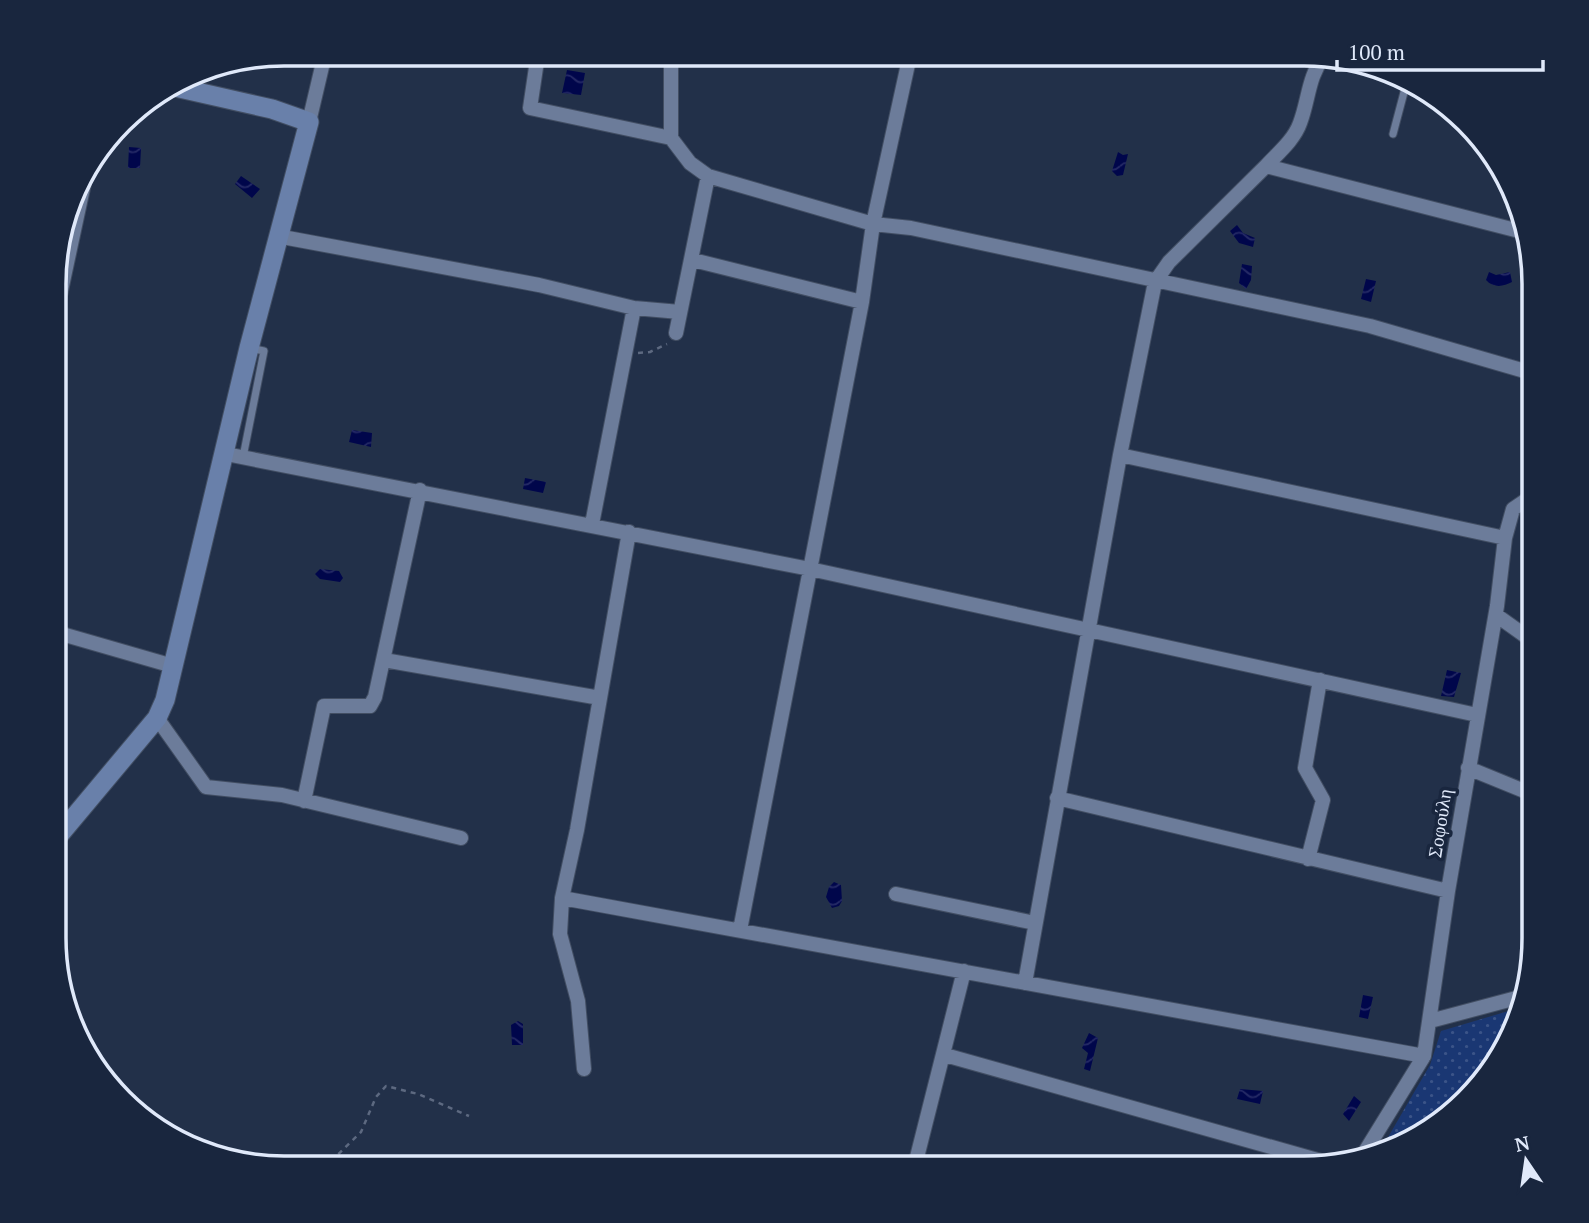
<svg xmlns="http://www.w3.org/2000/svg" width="1589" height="1223" font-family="'PT Serif',serif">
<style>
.built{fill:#283857}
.grass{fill:url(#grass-dots)}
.water{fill:url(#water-waves)}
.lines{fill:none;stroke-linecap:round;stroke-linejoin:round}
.lane-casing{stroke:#424e63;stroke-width:9}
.street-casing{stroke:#424e63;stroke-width:16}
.secondary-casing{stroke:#424e63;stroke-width:21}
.path{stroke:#5d6980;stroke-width:2.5;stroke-dasharray:5 5;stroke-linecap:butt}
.lane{stroke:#6c7c9a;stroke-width:7}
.street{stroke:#6c7c9a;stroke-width:14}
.secondary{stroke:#6980aa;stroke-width:19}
.labels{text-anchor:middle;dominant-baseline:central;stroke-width:7;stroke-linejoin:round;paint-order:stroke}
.street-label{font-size:19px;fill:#e0e9fa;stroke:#19263e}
.rim{fill:none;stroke:#e0e9fa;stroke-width:3.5}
</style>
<defs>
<pattern id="grass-dots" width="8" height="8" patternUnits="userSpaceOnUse" patternTransform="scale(1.75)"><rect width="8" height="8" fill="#1a3773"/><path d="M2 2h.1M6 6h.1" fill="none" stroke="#3b5488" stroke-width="1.8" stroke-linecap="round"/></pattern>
<pattern id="water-waves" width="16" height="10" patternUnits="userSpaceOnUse" patternTransform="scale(1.75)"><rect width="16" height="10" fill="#00064b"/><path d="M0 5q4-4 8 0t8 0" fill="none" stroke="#252a66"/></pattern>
</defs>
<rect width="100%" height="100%" fill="#223049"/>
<path class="built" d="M654,1163L685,1168H614Z"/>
<path class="grass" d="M1522,1007L1517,1027L1478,1090L1406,1145L1380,1151L1430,1065L1441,1031Z"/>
<path class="water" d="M567,70L585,73L581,95L562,93Z
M129,147L141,148L140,168H128Z
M1118,152L1123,155L1128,154L1123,175L1117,176L1112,171Z
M241,176L260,189L252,198L235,184Z
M1237,225L1243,233L1255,238L1253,247L1239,243L1230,231Z
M1242,264L1252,266L1251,280L1246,289L1239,283Z
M1489,272L1496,275L1510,272L1512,282C1503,287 1493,288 1486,280Z
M1366,279L1376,281L1371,302L1361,299Z
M352,430L372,433L371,447L349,442Z
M525,478L546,482L543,493L523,489Z
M320,569L339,571L343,578L340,582L320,579L315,574Z
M1447,670L1461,673L1454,697L1441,696Z
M834,882L841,885L842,901L839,906L832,908L826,897L829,887Z
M1363,995L1373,997L1368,1019L1359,1017Z
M518,1021L523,1024V1045H512L511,1025Z
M1089,1033L1098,1038L1090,1071L1084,1069L1088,1053L1082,1048Z
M1240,1089L1263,1091L1260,1104L1237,1099Z
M1354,1096L1361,1102L1349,1121L1343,1114Z"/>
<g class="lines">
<g class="lane-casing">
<path id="lane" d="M1393,134L1407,81
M243,457L264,351L250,348"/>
</g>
<g class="street-casing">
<path id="street" d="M538,54L530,108L671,138
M671,54V138L690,163L708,176L873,224L862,302L740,930
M910,55L873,224L911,228L1370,326L1535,374
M309,122L325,54
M1266,166C1278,153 1294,140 1300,123C1309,99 1308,77 1324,56
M277,236L539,285L634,308L680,312
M693,260L862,302
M56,314L88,165
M676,333L708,176
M226,454L810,569L1477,715
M1120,455L1505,538
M592,524L634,308
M1496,615L1534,642
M55,632L173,666
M384,660L600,698
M157,718L206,787L282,795L461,838
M1468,768L1534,795
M1057,798L1448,891
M304,801L324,706H370L375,697L420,490
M1308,859L1323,800L1305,768L1320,680
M896,894L1035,923
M562,898L1424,1056
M1025,983L1120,455L1155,282L1169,262L1266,166L1523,232
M1430,1021L1524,996
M945,1055L1328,1163
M584,1069L578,1001L560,934L562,898L577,830L629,532
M1363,1155L1424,1056L1448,891L1497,606L1505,538L1513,509L1535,494
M914,1169L964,971"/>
</g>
<g class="secondary-casing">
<path id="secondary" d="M55,840L157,718L165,700L249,348L309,122L272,109L175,87"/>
</g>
<path class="path" d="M638,353L650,352L667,344
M324,1168L361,1132L376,1097L386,1086L418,1094L469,1116"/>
<use href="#lane" class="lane"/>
<use href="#street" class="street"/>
<use href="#secondary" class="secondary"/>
</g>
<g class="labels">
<g class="street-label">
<text transform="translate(1439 823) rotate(-81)">Σοφούλη</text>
</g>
</g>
<path d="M0 0H1589V1223H0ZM284 66H1304A218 218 0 0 1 1522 284V938A218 218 0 0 1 1304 1156H284A218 218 0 0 1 66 938V284A218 218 0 0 1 284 66Z" fill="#19263e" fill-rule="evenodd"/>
<path class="rim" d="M284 66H1304A218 218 0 0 1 1522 284V938A218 218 0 0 1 1304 1156H284A218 218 0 0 1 66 938V284A218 218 0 0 1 284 66Z"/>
<g transform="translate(1526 1160) rotate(347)" stroke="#19263e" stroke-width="5" paint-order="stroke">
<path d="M0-5L12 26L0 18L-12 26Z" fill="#e0e9fa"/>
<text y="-10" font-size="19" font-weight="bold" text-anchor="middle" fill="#e0e9fa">N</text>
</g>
<path d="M1337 60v10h206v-10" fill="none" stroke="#e0e9fa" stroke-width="3.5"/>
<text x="1348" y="60" font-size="21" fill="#e0e9fa" stroke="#19263e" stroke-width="5" paint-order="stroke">100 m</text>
</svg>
